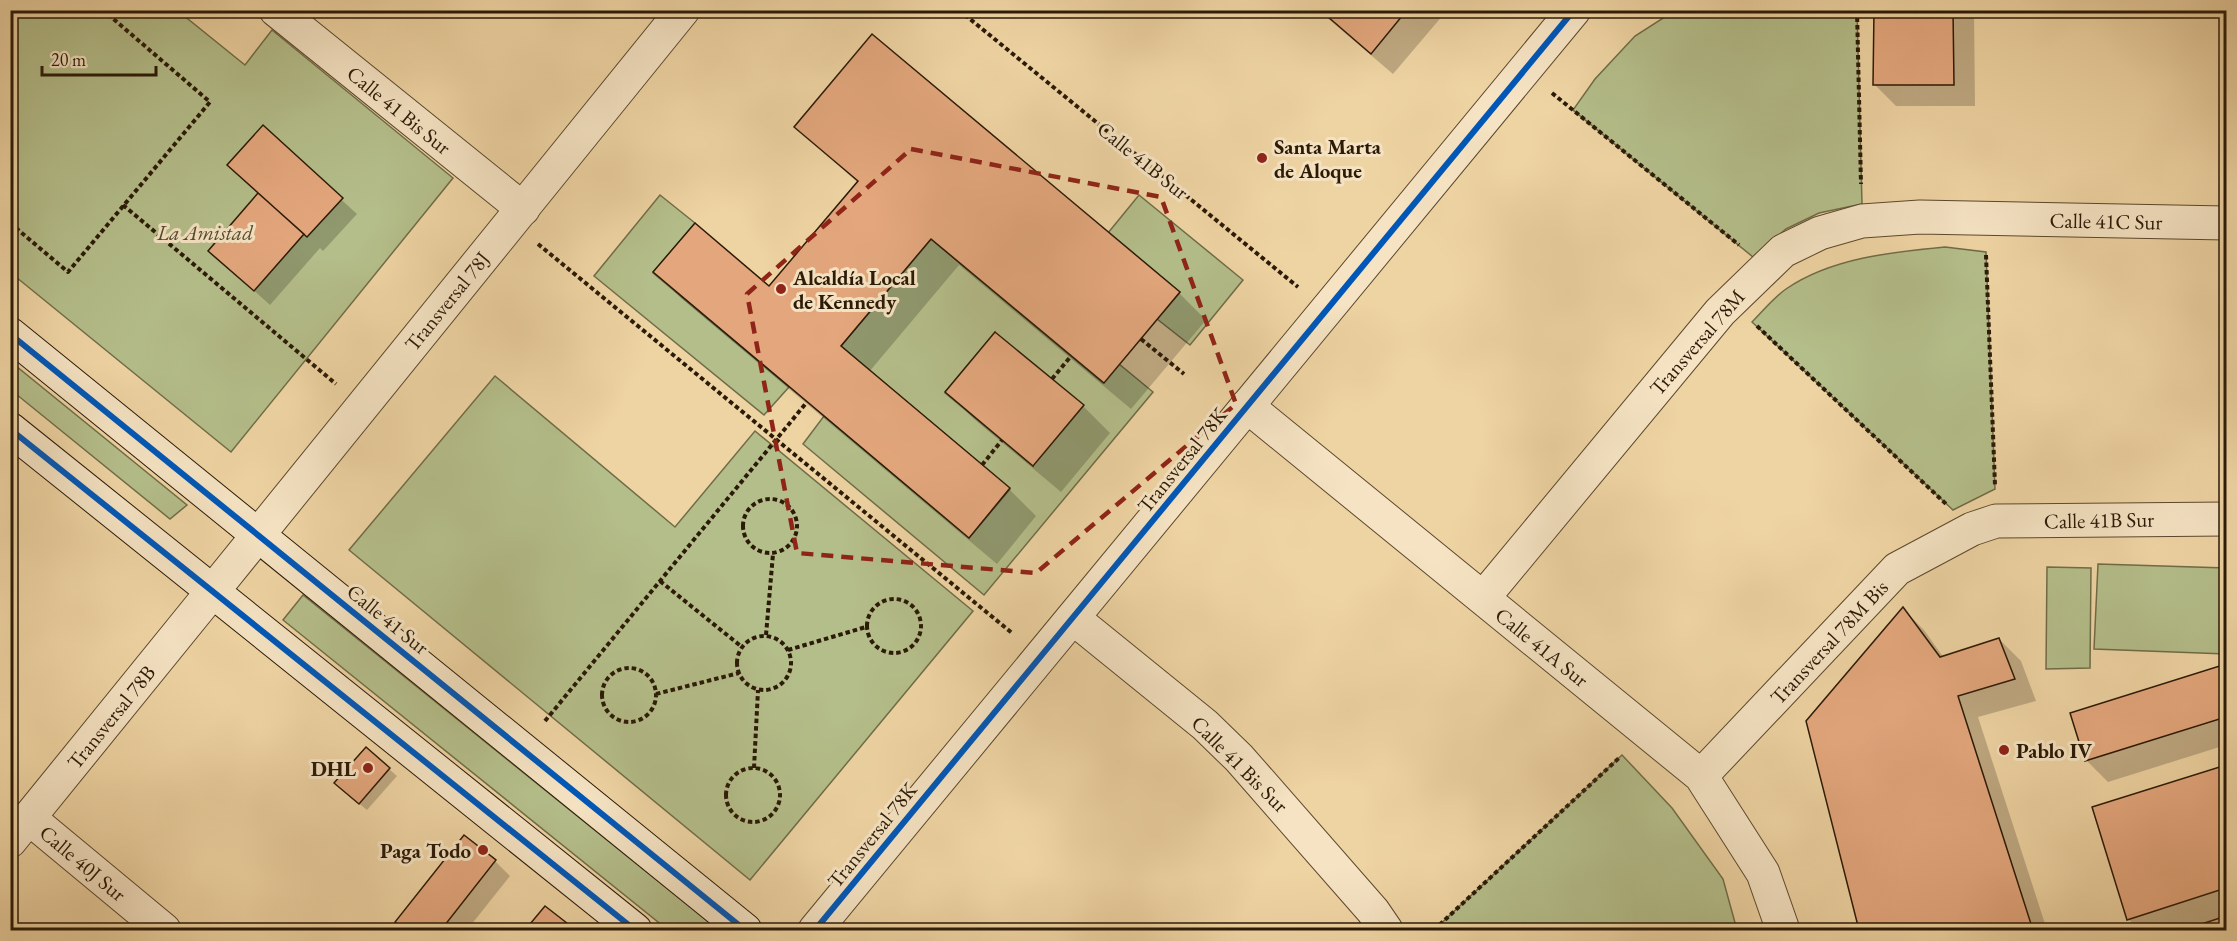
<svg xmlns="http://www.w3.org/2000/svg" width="2237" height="941" font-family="'EB Garamond',serif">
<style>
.green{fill:#b4be8a;stroke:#706c48;stroke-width:1.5;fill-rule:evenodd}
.shadow{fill:#0003}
.building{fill:#e4a77d;stroke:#2b1a07;stroke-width:1.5}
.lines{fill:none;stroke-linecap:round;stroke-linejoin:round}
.minor-casing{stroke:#5c482e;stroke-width:35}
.tertiary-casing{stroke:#5c482e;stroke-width:35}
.secondary-casing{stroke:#2b1a07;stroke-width:35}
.path{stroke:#2b1a07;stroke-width:4;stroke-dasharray:4.5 3;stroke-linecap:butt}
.minor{stroke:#f5e3c3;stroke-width:33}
.tertiary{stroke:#f5e3c3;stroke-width:33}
.secondary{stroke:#f5e3c3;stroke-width:33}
.cycleway-casing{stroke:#f5e3c3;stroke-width:10}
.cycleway{stroke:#0057b8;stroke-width:6}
.marked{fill:none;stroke:#8f2418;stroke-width:4.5;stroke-dasharray:12 8;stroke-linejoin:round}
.poi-dot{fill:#8f2418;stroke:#f5e3c3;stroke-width:2}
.labels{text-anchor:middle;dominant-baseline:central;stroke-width:6;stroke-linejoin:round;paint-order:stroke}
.street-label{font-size:21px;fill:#2b1a07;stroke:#f5e3c3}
.poi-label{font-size:21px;font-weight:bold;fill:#2b1a07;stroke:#f5e3c3;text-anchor:start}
.park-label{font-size:21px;font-style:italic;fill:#544b2e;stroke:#f5e3c3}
</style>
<rect width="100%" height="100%" fill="#efd4a3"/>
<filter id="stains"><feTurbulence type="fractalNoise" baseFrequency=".00333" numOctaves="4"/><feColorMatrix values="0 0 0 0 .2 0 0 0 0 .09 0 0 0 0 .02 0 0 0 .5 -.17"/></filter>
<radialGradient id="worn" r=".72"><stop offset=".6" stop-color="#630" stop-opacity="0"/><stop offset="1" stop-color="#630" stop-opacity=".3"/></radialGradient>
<path class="green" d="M10,11H178L245,65L272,30L453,178L231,452L11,273Z
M1674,11H1857L1862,204L1819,213L1786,229L1753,257L1573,110L1595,79L1635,36Z
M660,195L695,223L653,273L789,387L764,415L594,276Z
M1139,195L1243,280L1190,345L1157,319L1180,292L1108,233Z
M931,239L1103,383L1119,364L1153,392L984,595L803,444L824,416L969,538L1010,489L841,346ZM995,332L1033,466L945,393Z
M1945,247L1986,252L1995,489L1953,510L1752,322C1763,311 1773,298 1786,289C1831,258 1892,252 1945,247Z
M10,362H11L187,505L170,519L11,390Z
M495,376L675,527L755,431L973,611L750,880L349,550Z
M2098,564L2226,568V654L2094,649Z
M2047,567L2091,568L2090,668L2046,669Z
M303,595L710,923L703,930H668L283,620Z
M1622,755L1672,808L1723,879L1737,930H1434Z"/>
<path class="shadow" d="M1318,10H1441L1444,14L1393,74Z
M1876,10H1974L1975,106H1896L1874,84Z
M872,36L1179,293L1206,320L1131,409L959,265L869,372L1009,489L1036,516L997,564L682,299L655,272L769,288L858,183L796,127Z
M263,128L357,214L323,251L320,248L270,305L210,251L259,194Z
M947,392L1083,406L1110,433L1061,492L974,419Z
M1903,609L1924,630L1944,658L1999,639L2021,661L2036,701L1978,717L2047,930H1861L1808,722Z
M2226,665V745L2108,782L2086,760L2072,714Z
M366,749L397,776L367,810L343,790Z
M2226,766V930H2140L2128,919L2094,808Z
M495,861L510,876L467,930H406L397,922Z
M545,908L571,928L573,930H527Z"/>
<path class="building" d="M1320,10H1407L1371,54Z
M1874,10H1953L1954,85H1873Z
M872,34L1180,292L1104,383L931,239L841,346L1010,488L969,538L653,272L695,223L769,286L858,181L794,127Z
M263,125L343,198L307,237L227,165Z
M258,193L304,234L254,291L208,251Z
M995,332L1084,405L1033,466L945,392Z
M1903,607L1940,657L1999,638L2015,679L1958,696L2032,927L2024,930H1859L1806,721Z
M2226,664V717L2085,761L2070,713Z
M366,747L390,768L359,804L334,783Z
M2226,765V888L2127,920L2092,807Z
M464,835L496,860L441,930H406L395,922Z
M545,906L572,927L569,930H525Z
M2226,916V930H2183Z"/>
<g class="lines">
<g class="minor-casing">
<path id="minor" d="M276,10L523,209
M1247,406L1701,776L1763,873L1783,930
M1483,598L1720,312L1783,251L1820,233L1862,221L1920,217L2226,223
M1073,618L1205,725L1239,758L1373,911L1386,930
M1701,776L1897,569L1972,529L1996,521L2226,519
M29,818L164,930
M10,841L212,592"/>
</g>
<g class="tertiary-casing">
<path id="tertiary" d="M212,592L683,10
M815,930L1574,10"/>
</g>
<g class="secondary-casing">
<path id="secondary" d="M10,334L745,930
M10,429L635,930"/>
</g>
<path class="path" d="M959,10L1298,287
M1857,10L1861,184
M10,24L21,10
M1552,93L1739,245
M123,205L336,384
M10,223L68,272L210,102L103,10
M538,244L1012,633
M1986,255L1995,485
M1757,326L1946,504
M1141,339L1184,374
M1052,379L1071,356
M982,465L1002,440
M743 526a27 27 0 1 1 54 0a27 27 0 1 1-54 0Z
M660,581L742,647
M867 626a27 27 0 1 1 54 0a27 27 0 1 1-54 0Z
M766,635L773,554
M737 663a27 27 0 1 1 54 0a27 27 0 1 1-54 0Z
M788,650L866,627
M602 695a27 27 0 1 1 54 0a27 27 0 1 1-54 0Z
M656,694L739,673
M545,721L807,402
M726 795a27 27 0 1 1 54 0a27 27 0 1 1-54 0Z
M754,768L758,690
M1434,930L1620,757"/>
<use href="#minor" class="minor"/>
<use href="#tertiary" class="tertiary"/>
<use href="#secondary" class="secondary"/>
<g class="cycleway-casing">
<path id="cycleway" d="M10,334L745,930
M10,429L635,930
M815,930L1574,10"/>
</g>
<use href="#cycleway" class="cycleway"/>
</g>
<path class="marked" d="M911,149L1161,197L1236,404L1036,573L797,553L747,294Z"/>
<g class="poi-dot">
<circle cx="1262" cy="158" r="6"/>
<circle cx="781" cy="289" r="6"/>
<circle cx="2004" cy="750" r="6"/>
<circle cx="368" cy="768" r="6"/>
<circle cx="483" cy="850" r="6"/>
</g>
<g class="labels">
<g class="street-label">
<text transform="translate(399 110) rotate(39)">Calle 41 Bis Sur</text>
<text transform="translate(1143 160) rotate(39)">Calle 41B Sur</text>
<text transform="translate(2106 221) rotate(1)">Calle 41C Sur</text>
<text transform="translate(447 301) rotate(-51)">Transversal 78J</text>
<text transform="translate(1697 342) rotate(-49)">Transversal 78M</text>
<text transform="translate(1182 460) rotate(-51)">Transversal 78K</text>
<text transform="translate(2099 520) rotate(-1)">Calle 41B Sur</text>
<text transform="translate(388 619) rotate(39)">Calle 41 Sur</text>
<text transform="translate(1829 642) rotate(-47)">Transversal 78M Bis</text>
<text transform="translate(1542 647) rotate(39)">Calle 41A Sur</text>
<text transform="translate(111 717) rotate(-51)">Transversal 78B</text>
<text transform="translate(1240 764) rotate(45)">Calle 41 Bis Sur</text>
<text transform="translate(872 835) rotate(-51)">Transversal 78K</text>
<text transform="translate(83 863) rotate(40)">Calle 40J Sur</text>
</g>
<g class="poi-label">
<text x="1274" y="146">Santa Marta<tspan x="1274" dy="24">de Aloque</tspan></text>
<text x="793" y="277">Alcaldía Local<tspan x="793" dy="24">de Kennedy</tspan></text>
<text x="2016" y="750">Pablo IV</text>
<text x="356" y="768" text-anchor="end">DHL</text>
<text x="471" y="850" text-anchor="end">Paga Todo</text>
</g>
<g class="park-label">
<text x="205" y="232">La Amistad</text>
</g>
</g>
<rect width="2237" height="941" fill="none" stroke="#efd4a3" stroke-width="36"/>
<rect x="12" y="12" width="2213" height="917" fill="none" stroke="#2b1a07" stroke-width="3"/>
<rect x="18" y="18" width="2201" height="905" fill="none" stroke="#2b1a07" stroke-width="1.5"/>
<path d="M42 66v9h114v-9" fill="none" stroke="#2b1a07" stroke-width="3"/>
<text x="51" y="66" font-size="18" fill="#2b1a07" stroke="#f5e3c3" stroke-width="4.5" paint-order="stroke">20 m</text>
<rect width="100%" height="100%" filter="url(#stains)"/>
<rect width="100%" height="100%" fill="url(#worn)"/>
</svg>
